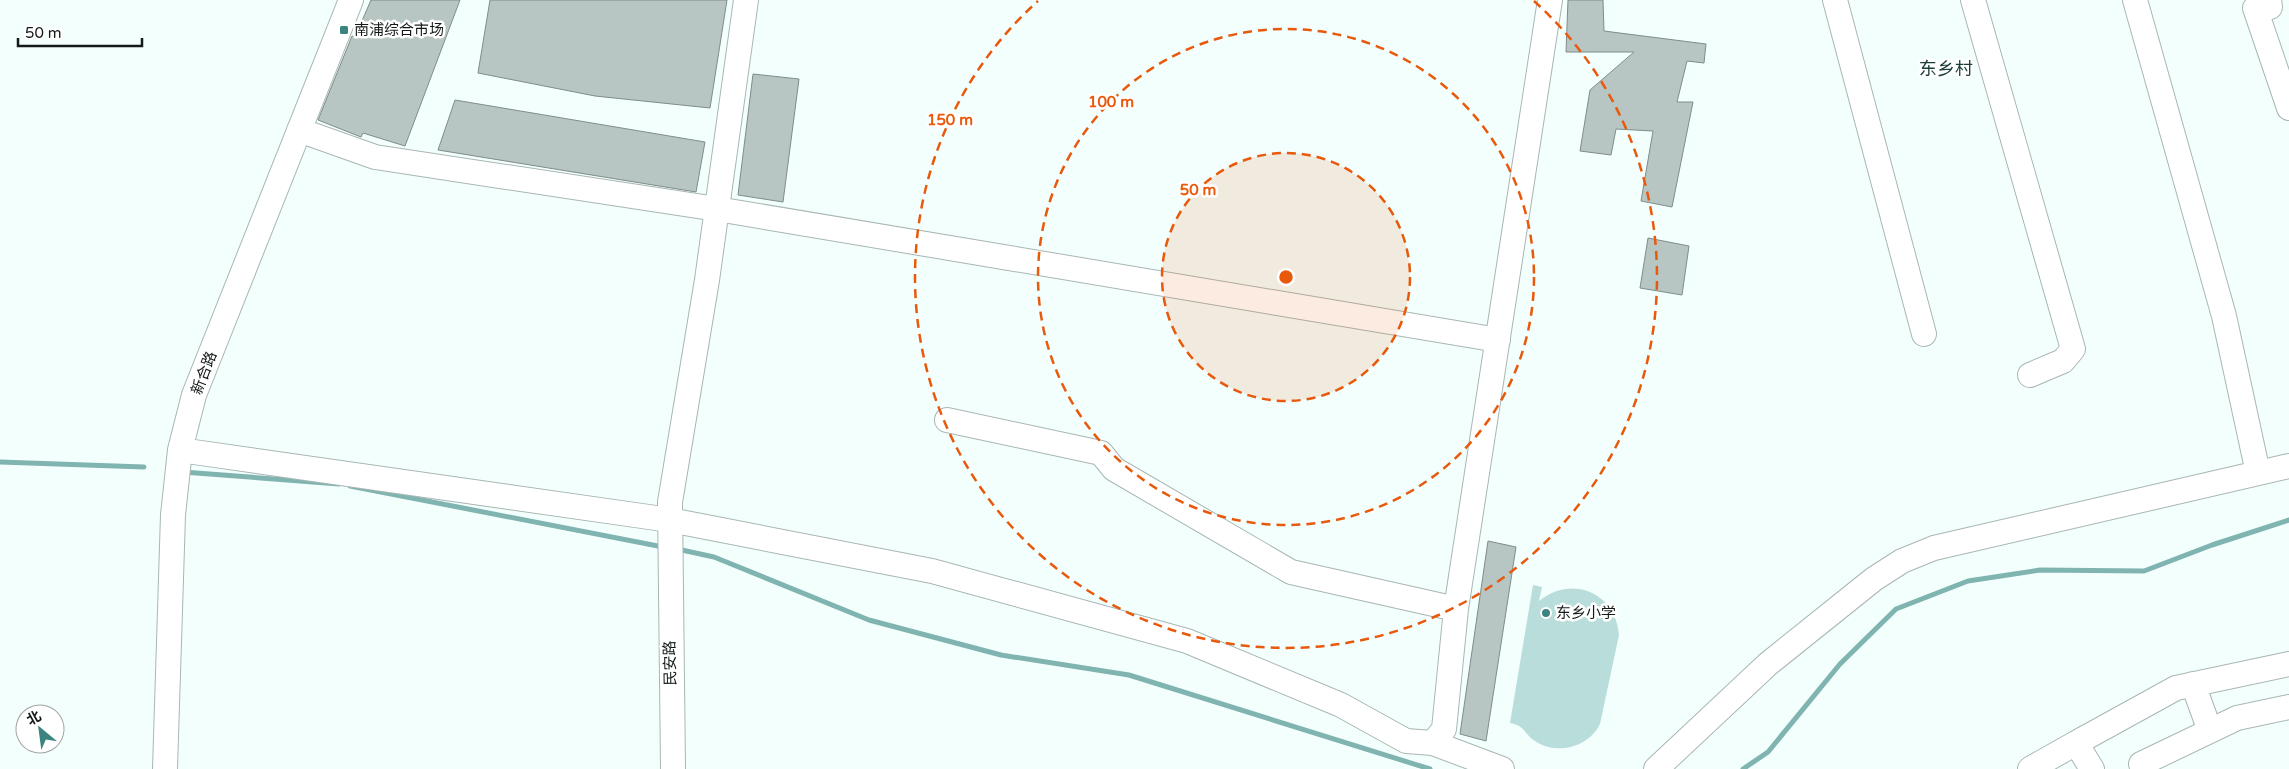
<svg xmlns="http://www.w3.org/2000/svg" width="2289" height="769" font-family="'Varela Round','Noto Sans SC',sans-serif">
<style>
.green{fill:#b9ddda}
.lines{fill:none;stroke-linecap:round;stroke-linejoin:round}
.stream{stroke:#80b4b0;stroke-width:5}
.building{fill:#b7c5c3;stroke:#7f8c8b}
.minor-casing{stroke:#a8b6b4;stroke-width:26}
.minor{stroke:#fff;stroke-width:24}
.ring{fill:none;stroke:#e8590c;stroke-width:2.5;stroke-dasharray:9 6}
.poi-dot{fill:#3c847f;stroke:#fff;stroke-width:2}
.labels{text-anchor:middle;dominant-baseline:central;stroke-width:5;stroke-linejoin:round;paint-order:stroke}
.poi-label{font-size:15px;fill:#141918;stroke:#fff;text-anchor:start}
.street-label{font-size:15px;fill:#141918;stroke:#fff}
.quarter-label{font-size:18px;fill:#1c3e3b;stroke:#fff}
.centre{fill:#e8590c;stroke:#fff;stroke-width:2.5}
.ring-label{font-size:15px;text-anchor:middle;font-weight:bold;fill:#e8590c;stroke:#fff;stroke-width:5;stroke-linejoin:round;paint-order:stroke}
</style>
<rect width="100%" height="100%" fill="#f3fffd"/>
<path class="green" d="M1533,585L1542,587L1539,601C1572,574 1616,593 1619,635L1600,724C1589,747 1556,756 1535,741C1523,733 1526,726 1510,723Z"/>
<g class="lines">
<path class="stream" d="M0,462L144,467
M183,472L339,484
M350,486L663,547
M677,549L714,557L869,620L1001,655L1129,675L1430,769
M1743,769L1768,752L1840,664L1896,609L1968,581L2040,570L2144,571L2212,545L2289,520"/>
</g>
<path class="building" d="M371,0H460L405,146L363,133L361,137L318,120L352,36L355,37Z
M490,0H727L710,108L595,96L478,73Z
M1568,0H1603L1604,31L1706,44L1704,63L1687,61L1677,102H1693L1672,207L1641,201L1653,131L1616,129L1611,155L1580,151L1590,90L1634,52H1566Z
M753,74L799,79L783,202L738,195Z
M455,100L705,142L696,192L438,150Z
M1648,238L1689,246L1682,295L1640,288Z
M1488,541L1516,547L1486,741L1460,734Z"/>
<g class="lines">
<g class="minor-casing">
<path id="minor" d="M1835,0L1924,334
M1973,0L2073,349L2063,361L2030,375
M2135,0L2224,316L2258,473
M2269,0L2270,7L2255,8L2289,108
M299,130L375,157L717,209L1498,340
M947,420L1101,453L1114,469L1291,572L1456,609
M180,450L670,520L932,571L1187,641L1341,705L1406,741L1433,743L1444,729L1456,609L1550,0
M2193,684L2210,731
M1433,743L1502,769
M2076,743L2176,688L2289,664
M165,769L173,515L180,450L194,395L351,0
M673,769L670,502L707,280L746,0
M1656,769L1768,664L1874,579L1902,561L1934,548L2289,466
M2030,769L2076,743L2092,769
M2143,769L2141,764L2237,718L2289,707"/>
</g>
<use href="#minor" class="minor"/>
</g>
<circle cx="1286" cy="277" r="124" fill="#e8590c" fill-opacity=".12"/>
<g class="ring">
<circle cx="1286" cy="277" r="124"/>
<circle cx="1286" cy="277" r="248"/>
<path d="M1534 1A371 371 0 1 1 1038 1"/>
</g>
<g class="poi-dot">
<rect x="339" y="25" width="10" height="10" rx="2.5"/>
<circle cx="1546" cy="613" r="5"/>
</g>
<g class="labels">
<g class="poi-label">
<text x="354" y="30">南浦综合市场</text>
<text x="1556" y="613">东乡小学</text>
</g>
<g class="street-label">
<text transform="translate(204 373) rotate(-69)">新合路</text>
<text transform="translate(670 663) rotate(-91)">民安路</text>
</g>
<g class="quarter-label">
<text x="1946" y="69">东乡村</text>
</g>
</g>
<circle cx="1286" cy="277" r="8" class="centre"/>
<g class="ring-label">
<text x="1111" y="107">100 m</text>
<text x="950" y="125">150 m</text>
<text x="1198" y="195">50 m</text>
</g>
<g transform="translate(40 729) rotate(331)"><circle r="24" fill="#ffffff" stroke="#a1a3a3"/>
<path d="M0-4L9 19L0 12L-9 19Z" fill="#3c847f"/>
<text y="-8" font-size="14" font-weight="bold" text-anchor="middle" fill="#141918">北</text>
</g>
<path d="M18 38v8h124v-8" fill="none" stroke="#141918" stroke-width="2.5"/>
<text x="25" y="38" font-size="15" fill="#141918" stroke="#ffffff" stroke-width="4" paint-order="stroke">50 m</text>
</svg>
